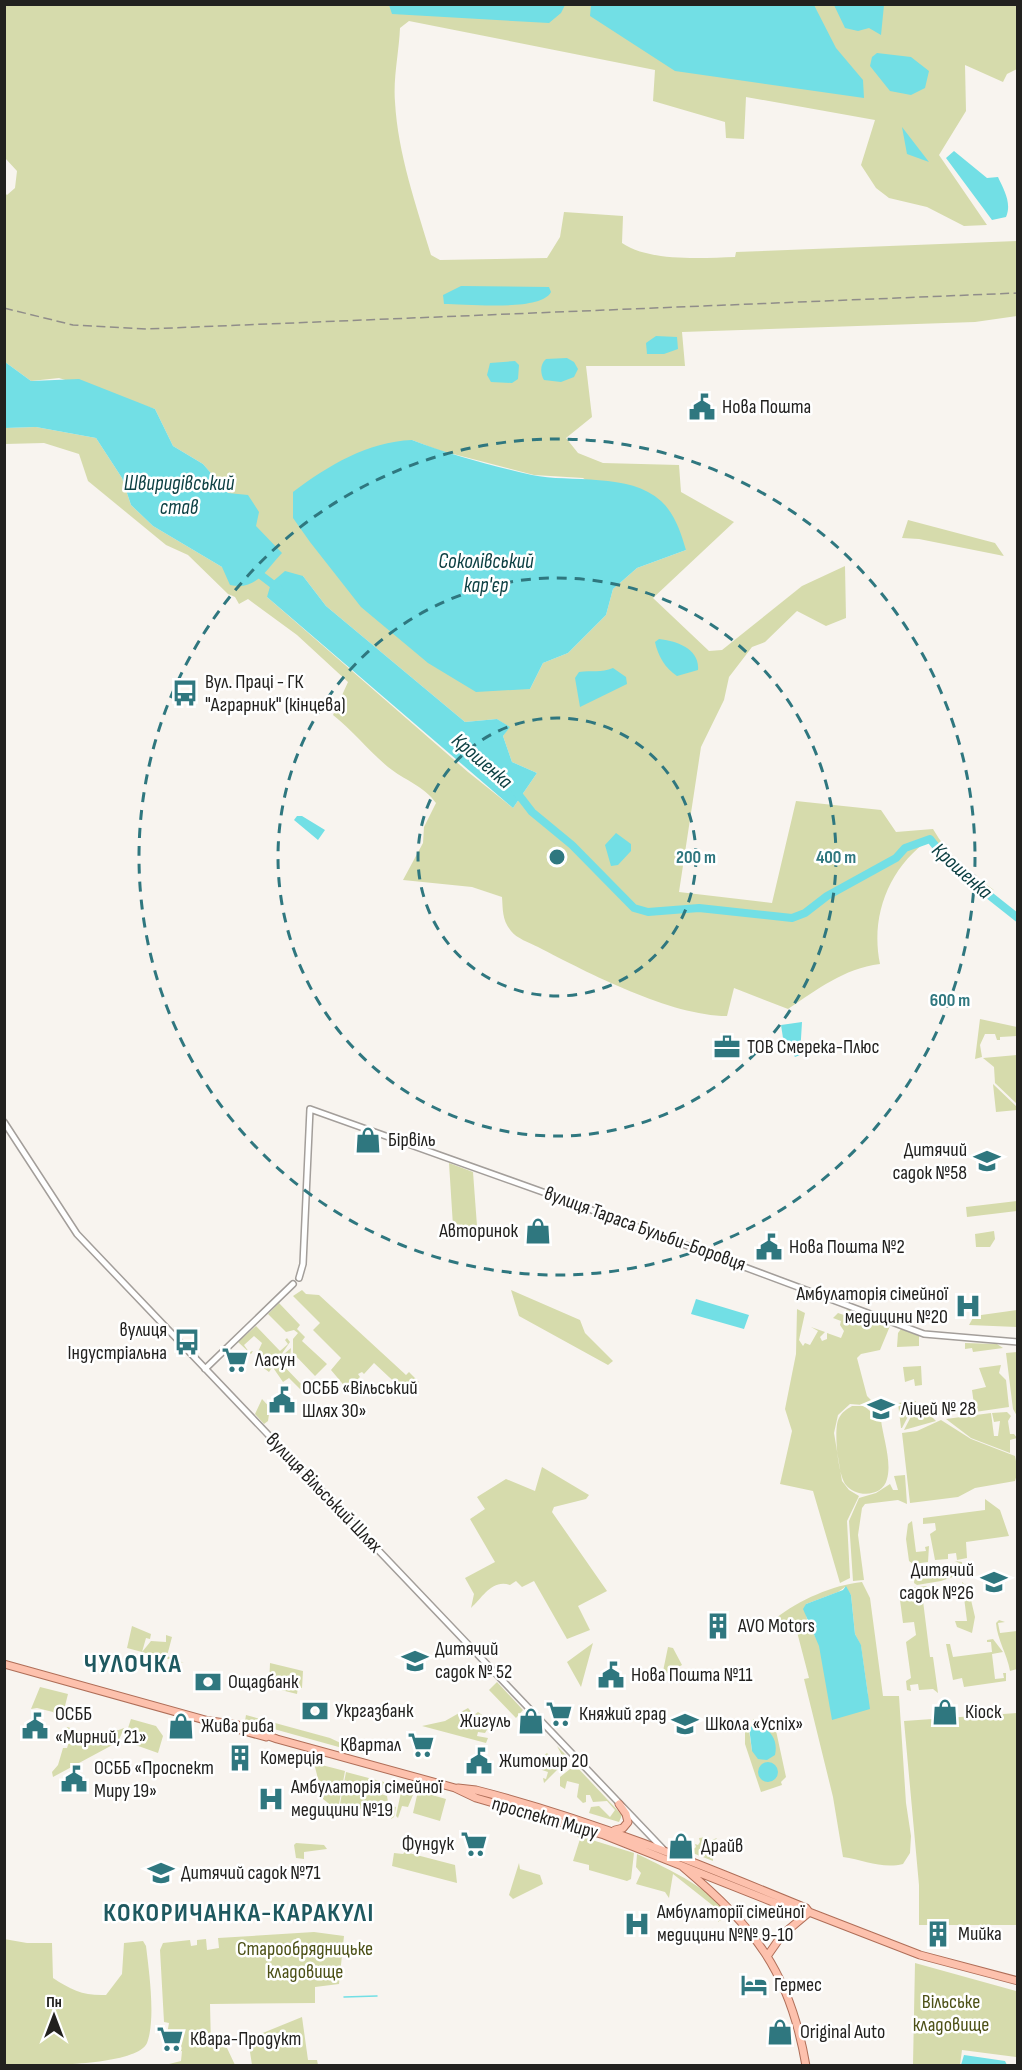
<svg xmlns="http://www.w3.org/2000/svg" width="1022" height="2070" font-family="'Sofia Sans Condensed',sans-serif">
<style>
.green{fill:#d6dbac;fill-rule:evenodd}
.water{fill:#72dfe5}
.lines{fill:none;stroke-linecap:round;stroke-linejoin:round}
.stream{stroke:#72dfe5;stroke-width:1.5}
.river{stroke:#72dfe5;stroke-width:8}
.minor-casing{stroke:#a39e9a;stroke-width:8}
.major-casing{stroke:#af6e58;stroke-width:9}
.minor{stroke:#fff;stroke-width:5}
.major{stroke:#fdc1ad;stroke-width:7}
.rail{stroke:#908d8a;stroke-width:1.5;stroke-dasharray:9 4.5;stroke-linecap:butt}
.ring{fill:none;stroke:#2f777f;stroke-width:3;stroke-dasharray:10 8}
.labels{text-anchor:middle;dominant-baseline:central;stroke-width:5;stroke-linejoin:round;paint-order:stroke}
.poi-label{font-size:20px;fill:#22211f;stroke:#fff;text-anchor:start}
.street-label{font-size:20px;fill:#22211f;stroke:#fff}
.park-label{font-size:20px;fill:#4d5117;stroke:#fff}
.water-label{font-size:21px;font-style:italic;fill:#0d4043;stroke:#fff}
.district-label{font-size:26px;font-weight:bold;letter-spacing:1.5px;fill:#1f5960;stroke:#fff}
.centre{fill:#2f777f;stroke:#fff;stroke-width:3}
.ring-label{font-size:18px;text-anchor:middle;font-weight:bold;fill:#2f777f;stroke:#fff;stroke-width:5;stroke-linejoin:round;paint-order:stroke}
</style>
<rect width="100%" height="100%" fill="#f8f4ef"/>
<path class="green" d="M5,5H1017V69L1007,74L1003,82L965,65L966,111L939,155L987,225L964,226L927,207L889,198L876,188L861,165L875,120L746,97L744,139L726,138L725,122L653,101L655,70L409,21L400,28C399,52 393,78 395,102C398,154 416,205 431,255L440,260L547,258L560,237L564,212L623,216L622,243C650,262 702,258 735,257L736,252L1017,241V316L975,322L682,332L685,366H586L592,417L566,438L578,453L603,463L679,465L681,492L734,522L653,598L709,651L722,650L802,586L845,566L846,618L826,626L797,611L765,642L752,647L729,677L724,700L701,747L679,892L772,903L796,801L881,810L896,832L933,829C948,855 969,873 994,890C962,878 952,863 930,839C889,867 870,916 880,964C843,969 818,989 788,1009L734,988L727,1016C671,1016 588,973 538,947C530,943 516,938 511,931C502,920 503,910 502,897L472,887L403,880L423,843L424,827L436,803C424,786 404,780 388,767C369,751 353,731 333,715L348,682L297,635L248,599L239,604L235,597L228,594L188,555L166,545L88,481L79,454L44,443L5,444V428L36,427L96,438L122,478L131,505L153,526L222,567L256,526L203,464L173,446L155,409L59,378L31,381L5,362L4,192L7,195L15,188L17,171L5,158ZM412,440L438,450L534,475L583,478L686,550L637,568L613,589L606,615L568,653L543,663L530,689ZM303,576L326,606L465,722L497,719L509,727L503,736L512,762L537,773L513,808L468,772L267,597Z
M908,520L995,543L1004,556L919,539L902,538Z
M980,1019L1017,1027V1036L1000,1037V1040H997L995,1034H985L980,1045L982,1057L975,1059Z
M1017,1055V1104L995,1083L994,1067L983,1058Z
M993,1084L1017,1107V1110L996,1112Z
M449,1163L473,1172L477,1226H453Z
M1017,1201V1211L967,1217L966,1207Z
M994,1231L995,1239L990,1247H976L975,1234Z
M302,1290L306,1294L319,1295L406,1375L409,1372L419,1382L404,1391L374,1363L364,1374L362,1372L358,1374L360,1377L347,1389L331,1370L341,1358L313,1330L320,1323L293,1296Z
M511,1290L580,1320L585,1333L613,1361L608,1365L519,1316Z
M279,1303L300,1325L297,1329L305,1337L302,1341L327,1364L315,1376L293,1353V1339L298,1333L294,1330L286,1332L268,1314Z
M797,1309L805,1313L799,1340L803,1346L805,1343L810,1345L818,1331L811,1327L825,1332L820,1337L822,1341L827,1339V1333L841,1338L844,1331L840,1325L841,1321L833,1318L838,1313L844,1315L847,1309L890,1326L880,1350L861,1354L857,1358L867,1396L877,1406L850,1404L838,1415L834,1433L842,1481L849,1490L859,1496L847,1521L850,1578L840,1583L813,1491L780,1484L792,1431L785,1409L796,1354Z
M1017,1310V1327L969,1325L974,1316Z
M256,1326L280,1351L288,1344L285,1340L287,1338L290,1342L269,1372L257,1363L256,1356L262,1343L254,1336L244,1345L249,1352L253,1351L251,1354L238,1342Z
M901,1329L919,1336V1346L897,1347L898,1333Z
M965,1343L997,1344L1003,1348L973,1352L972,1348L965,1349Z
M291,1348L290,1358L285,1354L279,1361L303,1386L309,1380L301,1390L289,1378L283,1382L274,1369L278,1359Z
M1017,1352H1018L1017,1416L1013,1409L1006,1353Z
M1001,1365L999,1373L1006,1380L1009,1407L975,1412L972,1390L986,1387L979,1368Z
M921,1366L922,1385L915,1386L914,1379L905,1382L903,1367Z
M262,1399L275,1413L269,1414L268,1421L264,1424L255,1414Z
M916,1401L902,1428H901L898,1403Z
M918,1403L936,1421L904,1430Z
M852,1406H864L881,1420C883,1437 892,1462 887,1479C883,1497 856,1498 846,1485C838,1476 833,1428 839,1418C842,1412 847,1409 852,1406Z
M1007,1412L1011,1416L1008,1421L1010,1434H1014L1017,1438L1010,1440V1453L971,1438L946,1419L991,1413L994,1436H998L1000,1421L994,1422L992,1413Z
M941,1420L971,1439L1015,1456L1018,1471L1015,1481L975,1488L958,1497L910,1503L902,1433L917,1431Z
M542,1467L589,1495L586,1499L554,1507L552,1512L607,1591L578,1606L590,1630L567,1639L534,1581L522,1587L516,1581L510,1585C492,1579 483,1597 471,1608L474,1594L465,1578L495,1562L470,1519L485,1509L477,1497L506,1479L535,1491Z
M905,1475L907,1504L898,1500L865,1504L862,1508L858,1535L864,1580L853,1581L849,1521L859,1498L876,1493L890,1484L893,1490H898L894,1476Z
M985,1499L1000,1510L1009,1536L966,1542L967,1558L957,1560L956,1553L948,1554V1559L935,1560L930,1534L936,1530L935,1523L923,1524V1518L985,1510Z
M912,1521L916,1552L926,1551L925,1547L929,1546L928,1562L913,1564L909,1561L906,1539L908,1524Z
M955,1561L962,1562L961,1574L941,1581L917,1585L914,1583L916,1566H922L919,1569L920,1578L960,1573L959,1563Z
M862,1582L870,1598L883,1696H899L906,1803L911,1836L910,1853L903,1864C882,1869 864,1860 843,1857L833,1797L804,1679L809,1678L796,1628L776,1618C799,1600 833,1585 862,1582ZM845,1587L851,1595L855,1634L861,1646L868,1695C848,1674 800,1634 806,1604L838,1592Z
M962,1582L968,1587L975,1617L972,1633L957,1627L955,1621H967Z
M926,1586L933,1590L934,1598H932L931,1592L922,1593L930,1657H933L938,1693L933,1689L919,1690L918,1684L910,1685L911,1691L907,1690L906,1681L911,1678L906,1642L916,1635L914,1622L903,1623L900,1600L904,1589Z
M999,1620L1005,1622L998,1623L1000,1633L1017,1631V1669L1010,1671C1007,1654 997,1639 996,1623Z
M132,1626L151,1634L150,1639L146,1638L142,1652L127,1648Z
M166,1635L172,1637L167,1656L184,1663L142,1652L151,1641L166,1642Z
M993,1639L1003,1652L992,1654L995,1679L1004,1678L1003,1673H1006V1681L964,1687L962,1678L953,1680L946,1644H950L953,1657L992,1652L991,1642H987V1640Z
M593,1643L581,1687L567,1662Z
M668,1647L673,1648L682,1665L662,1676Z
M270,1663L303,1671L302,1688L298,1687L297,1694L269,1687Z
M497,1682L523,1710L516,1718L489,1690Z
M40,1687L68,1694L62,1718L56,1716L53,1712L37,1708L31,1709Z
M340,1702L381,1712V1713L368,1716L339,1707Z
M468,1708L474,1715L478,1712L492,1722L485,1733L478,1732L477,1736L488,1738L486,1743L422,1726L445,1721Z
M1017,1713V1925H919V1885L904,1721Z
M246,1715L330,1738L364,1754L245,1721Z
M131,1719L156,1726L163,1736L158,1753L127,1742L126,1734Z
M753,1719L771,1721L775,1726L786,1777L781,1782L782,1785L761,1792L745,1744V1726L753,1724ZM754,1725L770,1732L752,1751L749,1730Z
M127,1721L118,1742L53,1777L52,1772L58,1765L63,1748H67L71,1736L65,1734V1732L71,1735L73,1731L66,1730L67,1727L74,1729L77,1734L100,1737L124,1728Z
M557,1746L569,1758L544,1783L543,1778L546,1779L548,1772L542,1770L539,1759L547,1753L557,1763L563,1757Z
M314,1763L345,1771L339,1804L333,1807L323,1799Z
M575,1765L622,1815L619,1822L589,1813L591,1807L599,1806L610,1817L615,1810L607,1801L593,1802L590,1795H586V1802L583,1803L577,1797L579,1784L567,1781L565,1789L560,1786V1777Z
M346,1772L399,1786L384,1784L381,1794L387,1796L388,1802L380,1800L379,1803L396,1807L394,1817L391,1819L393,1811L386,1809L379,1813L340,1804Z
M402,1787L415,1790L408,1807L402,1806L398,1818L396,1816Z
M418,1791L446,1799L440,1821L413,1813Z
M576,1835L634,1853L631,1879L627,1881L589,1870V1865L573,1861L580,1839Z
M707,1837L709,1841L717,1838L712,1845L713,1861L690,1852L696,1847L695,1844L698,1845L700,1842L699,1838Z
M296,1843L324,1845L327,1849L304,1852V1859L296,1858L294,1845Z
M405,1852L455,1865L457,1883L392,1866L394,1853L403,1854Z
M637,1854C658,1864 722,1893 727,1917L717,1922L726,1916L673,1874L669,1898L665,1892L636,1884L641,1873L636,1867Z
M519,1863L520,1869L540,1875L543,1884L513,1899L509,1895Z
M314,1932L344,1936L339,1984L315,1987V2003L210,2004L211,2045L227,2048L235,2065H165L181,2061L182,2051L175,2052L173,2035L167,2034L169,2023L164,2022L160,1950L163,1943L190,1940L191,1946L197,1945V1940L206,1939L207,1950L219,1948L218,1938Z
M4,1939L27,1943H52L53,1978C71,1990 84,1996 106,1995L122,1974L124,1943L143,1941L146,1946C149,1971 156,2019 147,2043C136,2067 31,2066 5,2065Z
M915,1963L1016,1991V2057L962,2050L960,2065H913Z
M302,2017L308,2060H317L318,2065H252L248,2039Z"/>
<path class="water" d="M511,5H565L561,13L549,23L392,14L389,5Z
M591,5H814L836,48L863,80L864,98L675,71L590,16Z
M834,5H884L881,35L869,28L858,31L845,28Z
M877,53L911,57L929,71L925,88L911,95L890,91L870,66L872,57Z
M902,127L929,162L907,154Z
M954,151L987,178L998,177C1004,190 1012,203 1006,217L992,220L946,158Z
M461,286L549,287L551,292C541,312 466,304 444,304L443,295Z
M656,336L677,337L678,349L664,354H647L646,343Z
M567,358L574,362L578,369L574,377L561,382L544,380C540,373 540,364 546,359Z
M515,361L519,365L518,379L512,383L491,382L487,375L490,363Z
M5,362L31,381L79,379L155,409L173,446L203,464L228,493L248,495L259,512L256,526L282,553C266,570 256,591 230,585L222,567L153,526L131,505L122,478L96,438L36,427L5,428Z
M412,440C451,455 492,466 532,475C570,483 630,472 661,501C675,514 681,533 686,550L637,568L613,589L606,615L568,653L543,663L530,689L476,692L428,663L361,607L310,542L293,518V492C329,465 367,442 412,440Z
M285,571L303,576L326,606L465,722L497,719L510,727L503,736L512,762L537,773L513,808L267,597L271,583Z
M659,639C677,641 700,649 698,670L677,676C665,668 658,656 655,642Z
M613,668L626,677L627,684L580,707L575,678L579,672C592,670 601,673 613,668Z
M297,816H302L325,830L318,840L294,820Z
M616,833L631,844V851L618,865L611,866L605,845Z
M802,1022L800,1055L795,1057L783,1038L781,1025Z
M696,1299L749,1315L744,1329L691,1314Z
M846,1586L851,1595L855,1634L861,1645L870,1709L832,1720L819,1646L803,1609L806,1604L843,1590Z
M759,1725C772,1731 778,1741 775,1755L767,1760L758,1759L752,1751L749,1727Z
M758 1772a10 10 0 1 1 20 0a10 10 0 1 1-20 0Z
M964,2055L1005,2061L1007,2065H961Z"/>
<g class="lines">
<path class="stream" d="M344,1997L377,1996"/>
<path class="river" d="M254,570L279,589
M515,790L532,812L572,845L634,908L648,912L699,908L792,918L805,913L827,896L896,858L905,848L930,839L951,865L1018,918"/>
<g class="minor-casing">
<path id="minor" d="M4,1122L77,1234L663,1849
M299,1278L303,1264L310,1109L554,1196L924,1334L1018,1342
M205,1369L293,1284"/>
</g>
<g class="major-casing">
<path id="major" d="M4,1664L266,1737
M211,1721L238,1725L277,1739L455,1788L476,1798L604,1835L803,1914L809,1912
M458,1788L476,1790C590,1819 697,1863 806,1908L809,1912L920,1955L1018,1981
M615,1830L623,1828L628,1822L626,1814L619,1804
M683,1867C754,1927 790,1971 806,2066
M768,1955L782,1935L807,1914"/>
</g>
<use href="#minor" class="minor"/>
<use href="#major" class="major"/>
<path class="rail" d="M4,308L73,325L146,329L1018,293"/>
</g>
<g class="ring">
<circle cx="557" cy="857" r="139"/>
<circle cx="557" cy="857" r="279"/>
<circle cx="557" cy="857" r="418"/>
</g>
<defs>
<g id="civic-bare" transform="scale(2.07)"><path d="M-.6-6.5H3V-4.5H.6V-3L4-1V1h2V6H-6V1h2V-1L-.6-3ZM-1.2 2.5V6h2.4V2.5Z" fill="#2f777f" stroke="#fff" stroke-width="2.5" paint-order="stroke"/></g>
<g id="bus-bare" transform="scale(2.07)"><path d="M-5-6H5V4H4V6H2V4H-2V6H-4V4H-5ZM-3.5-4V0h7V-4ZM-3.5 1.2v1.5H-2V1.2ZM2 1.2v1.5H3.5V1.2Z" fill="#2f777f" stroke="#fff" stroke-width="2.5" paint-order="stroke"/></g>
<g id="office-bare" transform="scale(2.07)"><path d="M-6-3h4V-5.5h4V-3h4V5H-6ZM-1-4.5V-3h2v-1.5ZM-6 0V1H6V0Z" fill="#2f777f" stroke="#fff" stroke-width="2.5" paint-order="stroke"/></g>
<g id="shop-bare" transform="scale(2.07)"><path d="M-5-2.5h2.3a2.7 3.5 0 0 1 5.4 0H5L5.5 6h-11ZM-1.5-2.5h3a1.5 2.3 0 0 0-3 0Z" fill="#2f777f" stroke="#fff" stroke-width="2.5" paint-order="stroke"/></g>
<g id="school-bare" transform="scale(2.07)"><path d="M0-5L7-2L0 1L-7-2ZM-4 1L0 2.5L4 1V4Q0 6-4 4Z" fill="#2f777f" stroke="#fff" stroke-width="2.5" paint-order="stroke"/></g>
<g id="hospital-bare" transform="scale(2.07)"><path d="M-5-5h3v3.5h4V-5h3V5h-3V1.5h-4V5h-3Z" fill="#2f777f" stroke="#fff" stroke-width="2.5" paint-order="stroke"/></g>
<g id="supermarket-bare" transform="scale(2.07)"><path d="M-6-5.5h2.5l.6 2H6L4.5 2H-2.5L-4.4-4H-6ZM-1.5 3.2a1.3 1.3 0 1 0 .1 0ZM3 3.2a1.3 1.3 0 1 0 .1 0Z" fill="#2f777f" stroke="#fff" stroke-width="2.5" paint-order="stroke"/></g>
<g id="building-bare" transform="scale(2.07)"><path d="M-4-6H4V6H1V3H-1V6H-4ZM-2.5-4.3h1.7v1.8h-1.7ZM.8-4.3h1.7v1.8H.8ZM-2.5-1h1.7V.8h-1.7ZM.8-1h1.7V.8H.8Z" fill="#2f777f" stroke="#fff" stroke-width="2.5" paint-order="stroke"/></g>
<g id="bank-bare" transform="scale(2.07)"><path d="M-6-4H6V4H-6ZM0-2.3a2.3 2.3 0 1 0 0 4.6a2.3 2.3 0 1 0 0-4.6Z" fill="#2f777f" stroke="#fff" stroke-width="2.5" paint-order="stroke"/></g>
<g id="hotel-bare" transform="scale(2.07)"><path d="M-6-4.5h1.5V1H6V5H4.5V3h-9V5H-6ZM-4 0a1.8 1.8 0 1 1 3.6 0ZM.5 0V-2.5h3Q6-2.5 6 0Z" fill="#2f777f" stroke="#fff" stroke-width="2.5" paint-order="stroke"/></g>
</defs>
<g fill-rule="evenodd">
<use href="#civic-bare" x="702" y="407"/>
<use href="#bus-bare" x="185" y="693"/>
<use href="#office-bare" x="727" y="1047"/>
<use href="#shop-bare" x="368" y="1140"/>
<use href="#school-bare" x="987" y="1161"/>
<use href="#shop-bare" x="538" y="1231"/>
<use href="#civic-bare" x="769" y="1247"/>
<use href="#hospital-bare" x="968" y="1306"/>
<use href="#bus-bare" x="187" y="1342"/>
<use href="#supermarket-bare" x="235" y="1360"/>
<use href="#civic-bare" x="282" y="1400"/>
<use href="#school-bare" x="881" y="1409"/>
<use href="#school-bare" x="994" y="1582"/>
<use href="#building-bare" x="718" y="1626"/>
<use href="#school-bare" x="415" y="1661"/>
<use href="#civic-bare" x="611" y="1675"/>
<use href="#bank-bare" x="208" y="1682"/>
<use href="#bank-bare" x="315" y="1711"/>
<use href="#shop-bare" x="945" y="1712"/>
<use href="#supermarket-bare" x="559" y="1714"/>
<use href="#shop-bare" x="531" y="1721"/>
<use href="#school-bare" x="685" y="1724"/>
<use href="#civic-bare" x="35" y="1726"/>
<use href="#shop-bare" x="181" y="1726"/>
<use href="#supermarket-bare" x="421" y="1745"/>
<use href="#building-bare" x="240" y="1758"/>
<use href="#civic-bare" x="479" y="1761"/>
<use href="#civic-bare" x="74" y="1779"/>
<use href="#hospital-bare" x="271" y="1799"/>
<use href="#supermarket-bare" x="474" y="1844"/>
<use href="#shop-bare" x="681" y="1846"/>
<use href="#school-bare" x="161" y="1873"/>
<use href="#hospital-bare" x="637" y="1924"/>
<use href="#building-bare" x="938" y="1934"/>
<use href="#hotel-bare" x="754" y="1985"/>
<use href="#shop-bare" x="780" y="2032"/>
<use href="#supermarket-bare" x="170" y="2039"/>
</g>
<g class="labels">
<g class="poi-label">
<text x="722" y="407">Нова Пошта</text>
<text x="205" y="682">Вул. Праці - ГК<tspan x="205" dy="23">"Аграрник" (кінцева)</tspan></text>
<text x="747" y="1047">ТОВ Смерека-Плюс</text>
<text x="388" y="1140">Бірвіль</text>
<text x="967" y="1150" text-anchor="end">Дитячий<tspan x="967" dy="23">садок №58</tspan></text>
<text x="518" y="1231" text-anchor="end">Авторинок</text>
<text x="789" y="1247">Нова Пошта №2</text>
<text x="948" y="1294" text-anchor="end">Амбулаторія сімейної<tspan x="948" dy="23">медицини №20</tspan></text>
<text x="167" y="1330" text-anchor="end">вулиця<tspan x="167" dy="23">Індустріальна</tspan></text>
<text x="255" y="1360">Ласун</text>
<text x="302" y="1388">ОСББ «Вільський<tspan x="302" dy="23">Шлях 30»</tspan></text>
<text x="901" y="1409">Ліцей № 28</text>
<text x="974" y="1570" text-anchor="end">Дитячий<tspan x="974" dy="23">садок №26</tspan></text>
<text x="738" y="1626">AVO Motors</text>
<text x="435" y="1649">Дитячий<tspan x="435" dy="23">садок № 52</tspan></text>
<text x="631" y="1675">Нова Пошта №11</text>
<text x="228" y="1682">Ощадбанк</text>
<text x="335" y="1711">Укргазбанк</text>
<text x="965" y="1712">Кіоск</text>
<text x="55" y="1714">ОСББ<tspan x="55" dy="23">«Мирний, 21»</tspan></text>
<text x="579" y="1714">Княжий град</text>
<text x="511" y="1721" text-anchor="end">Жигуль</text>
<text x="705" y="1724">Школа «Успіх»</text>
<text x="201" y="1726">Жива риба</text>
<text x="401" y="1745" text-anchor="end">Квартал</text>
<text x="260" y="1758">Комерція</text>
<text x="499" y="1761">Житомир 20</text>
<text x="94" y="1768">ОСББ «Проспект<tspan x="94" dy="23">Миру 19»</tspan></text>
<text x="291" y="1787">Амбулаторія сімейної<tspan x="291" dy="23">медицини №19</tspan></text>
<text x="454" y="1844" text-anchor="end">Фундук</text>
<text x="701" y="1846">Драйв</text>
<text x="181" y="1873">Дитячий садок №71</text>
<text x="657" y="1912">Амбулаторії сімейної<tspan x="657" dy="23">медицини №№ 9-10</tspan></text>
<text x="958" y="1934">Мийка</text>
<text x="774" y="1985">Гермес</text>
<text x="800" y="2032">Original Auto</text>
<text x="190" y="2039">Квара-Продукт</text>
</g>
<g class="street-label">
<text transform="translate(645 1229) rotate(20)">вулиця Тараса Бульби-Боровця</text>
<text transform="translate(324 1493) rotate(46)">вулиця Вільський Шлях</text>
<text transform="translate(545 1818) rotate(16)">проспект Миру</text>
</g>
<g class="park-label">
<text x="305" y="1949">Старообрядницьке<tspan x="305" dy="23">кладовище</tspan></text>
<text x="951" y="2002">Вільське<tspan x="951" dy="23">кладовище</tspan></text>
</g>
<g class="water-label">
<text x="179" y="483">Швиридівський<tspan x="179" dy="24">став</tspan></text>
<text x="486" y="561">Соколівський<tspan x="486" dy="24">кар'єр</tspan></text>
<text transform="translate(482 761) rotate(41)">Крошенка</text>
<text transform="translate(962 871) rotate(42)">Крошенка</text>
</g>
<g class="district-label">
<text x="133" y="1664">ЧУЛОЧКА</text>
<text x="239" y="1913">КОКОРИЧАНКА-КАРАКУЛІ</text>
</g>
</g>
<circle cx="557" cy="857" r="9" class="centre"/>
<g class="ring-label">
<text x="696" y="863">200 m</text>
<text x="836" y="863">400 m</text>
<text x="950" y="1006">600 m</text>
</g>
<rect width="1022" height="2070" fill="none" stroke="#22211f" stroke-width="12"/>
<g transform="translate(54 2016)" stroke="#ffffff" stroke-width="4.5" paint-order="stroke">
<path d="M0-4.5L10 22L0 15L-10 22Z" fill="#22211f"/>
<text y="-9" font-size="16" font-weight="bold" text-anchor="middle" fill="#22211f">Пн</text>
</g>
</svg>
